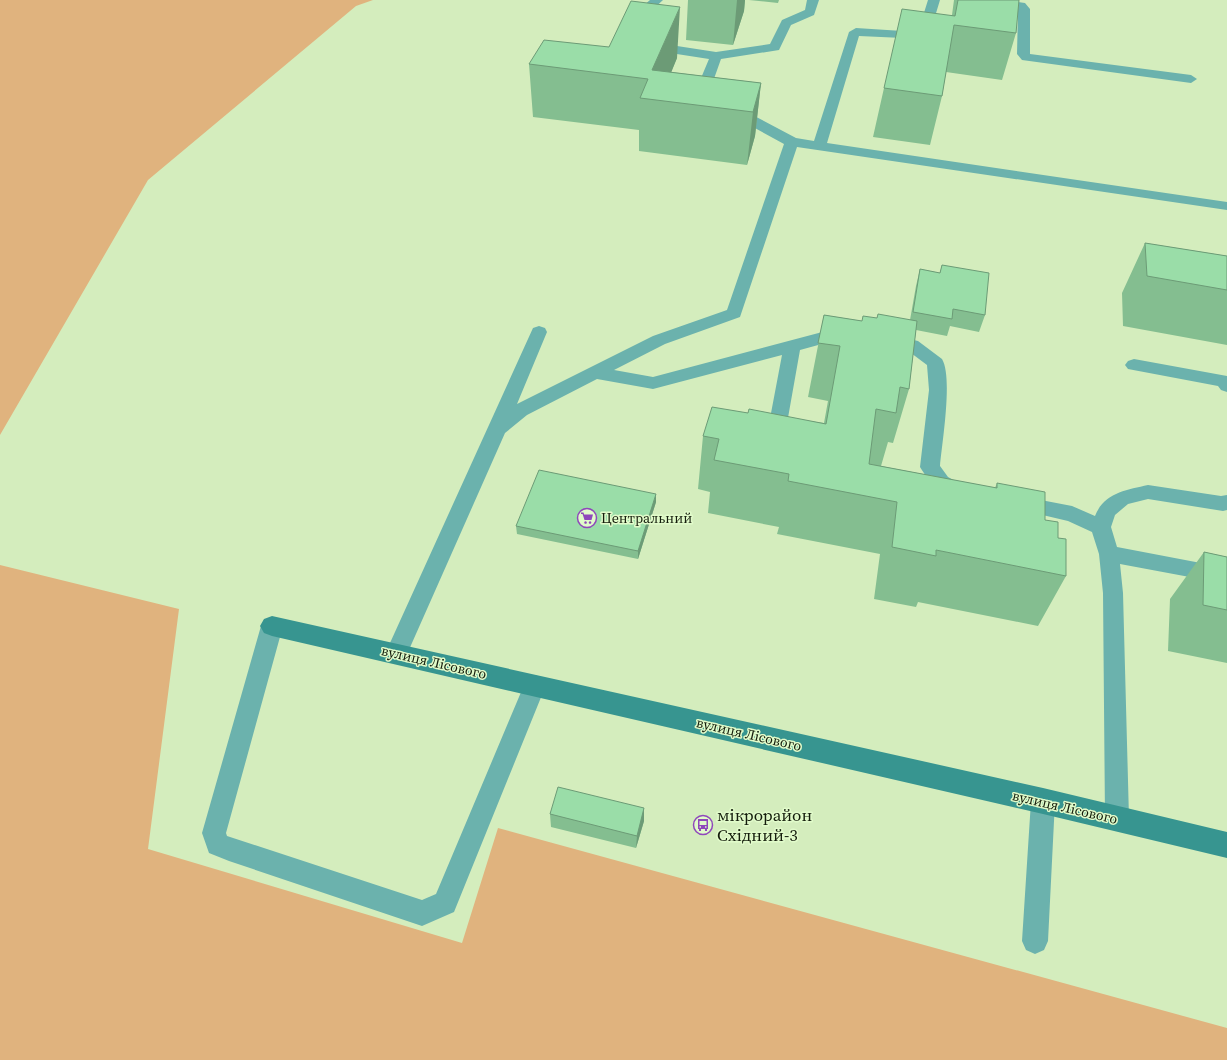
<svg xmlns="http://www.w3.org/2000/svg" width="1227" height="1060" font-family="'Source Serif 4',serif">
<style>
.green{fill:#e0b37e}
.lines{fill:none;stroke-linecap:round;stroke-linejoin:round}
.lane{fill:#6bb2ad;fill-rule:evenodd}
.secondary{fill:#379590;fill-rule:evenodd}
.wall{fill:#84be90}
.shaded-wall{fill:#6c9b76}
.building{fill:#9adda8;stroke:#6c9b76}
.labels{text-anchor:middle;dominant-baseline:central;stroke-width:3;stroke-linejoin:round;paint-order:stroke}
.poi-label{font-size:14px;fill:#141d0c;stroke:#e1fbca;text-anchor:start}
.street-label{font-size:14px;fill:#141d0c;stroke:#e1fbca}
.near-poi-label{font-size:17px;fill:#141d0c;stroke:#e1fbca;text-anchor:start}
</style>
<rect width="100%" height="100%" fill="#d4edbd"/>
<path class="green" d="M0,0H373L356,6L148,180L0,435Z
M0,565L179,609L148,849L462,943L498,828L1227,1028V1060H0Z"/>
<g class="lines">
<path class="lane" d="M650,0H663L637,24H629L627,21L629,18Z
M807,0H819L814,15L791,25L779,50L721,59L710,90L711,93L796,138L814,141L849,32L856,28L918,32L928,0H940L930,33L925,39L859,36L827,143L1227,202V210L797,147L740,317L665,344L614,370L653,377L845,326L851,328L853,332L851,336L800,350L786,429L784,434L777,436L770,434L768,429L782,355L653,389L597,379L527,415L505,433L404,661L396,663L388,661L385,654L533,328L539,326L545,328L547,332L517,404L653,336L727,310L784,144L700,98L696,90L709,59L651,50L645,46L651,42L716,52L770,44L782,20L805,10Z
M970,0H1003L1025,3L1030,9V54L1191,75L1197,79L1191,83L1022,60L1017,54L1018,10L976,4Z
M888,334L918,341L942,359C953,377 942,443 940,466L948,477L966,487L969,492L966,497C946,503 929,482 920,467L929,390L927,365L907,350L882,344L879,340L882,336Z
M1134,359L1227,376V392L1221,390L1218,386L1128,369L1125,365L1128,361Z
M1148,485L1221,496L1227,495V510L1223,511L1148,499L1128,504L1115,515L1111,527L1117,547L1227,568V584L1120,564L1123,593L1129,818L1126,826L1117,830L1108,826L1105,818L1103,593L1099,554L1092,532L1068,521L1013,508L1010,503L1013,498L1020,496L1072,506L1095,516C1104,493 1126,490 1148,485Z
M272,617L280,620L283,626L226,833L227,836L422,900L436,894L527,678L535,675L543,678L546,685L454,912L422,926L229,861L209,853L202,833L261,626L264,620Z
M1043,790L1052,793L1055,801L1048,941L1044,950L1035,954L1026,950L1022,941L1031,801L1034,793Z"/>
<path class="secondary" d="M272,616L1043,788L1227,832V858L1043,814L272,636L264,633L260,626L264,619Z"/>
</g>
<path class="wall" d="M688,0H737L736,10L737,0H745L744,11L733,45L686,40Z
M749,0H779L778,3Z
M954,0H1019L1016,33L1002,80L946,72L942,96L930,145L873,137L884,88L952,15Z
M677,58L671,72L761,83L755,136L747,165L639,151V130L533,117L529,64Z
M1145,243L1227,256V345L1123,326L1122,293Z
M942,265L985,315L979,332L950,326L947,336L916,330L909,389L893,443L888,442L881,466L995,488L997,483L1045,520L1058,538L1066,576L1038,626L918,602L916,607L874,599L880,554L777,534L779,527L708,513L710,492L698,489L703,436L748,413L824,423L828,401L808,397L824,315L862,321L877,318L910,320L916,286L920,269L940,273Z
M656,494V502L638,559L517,534L516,526Z
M1204,552L1227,557V663L1168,651L1170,599Z
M644,808V821L636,848L551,827L550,814Z"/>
<path class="shaded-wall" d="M737,0H745L744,11L733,45Z
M680,7L677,58L660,100L652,70Z
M761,83L755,136L747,165L753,112Z
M656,494V502L638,559V551Z
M644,808V821L636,848L637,836Z"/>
<path class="building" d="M958,0H1019L1016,33L954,25L942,96L884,88L902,9L955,16Z
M631,1L680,7L652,70L761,83L753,112L640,98L648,79L529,64L544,40L609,47Z
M1145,243L1227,256V290L1147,276Z
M942,265L989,273L985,315L953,309L952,319L913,312L920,269L940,273Z
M878,314L917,321L909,389L900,387L896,413L876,409L869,464L997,488V483L1045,492V520L1058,522V538L1066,539V576L936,550V556L892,547L897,502L788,481L789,474L714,460L719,439L703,436L712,407L748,413L749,409L826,424L840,346L818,343L824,315L862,321L863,316L877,318Z
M539,470L656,494L638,551L516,526Z
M1204,552L1227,557V610L1203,605Z
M558,787L644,808L637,836L550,814Z"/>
<defs>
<g id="supermarket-ring" transform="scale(1)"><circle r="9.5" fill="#e1fbca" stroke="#8f48bb" stroke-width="1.5"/><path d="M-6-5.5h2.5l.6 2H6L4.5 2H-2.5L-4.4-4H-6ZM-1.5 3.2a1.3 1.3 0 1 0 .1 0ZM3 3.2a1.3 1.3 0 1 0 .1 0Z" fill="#8f48bb"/></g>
<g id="bus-ring" transform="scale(1)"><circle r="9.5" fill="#e1fbca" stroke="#8f48bb" stroke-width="1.5"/><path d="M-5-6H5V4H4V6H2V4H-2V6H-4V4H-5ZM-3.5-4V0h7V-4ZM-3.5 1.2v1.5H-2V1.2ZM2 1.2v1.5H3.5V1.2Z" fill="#8f48bb"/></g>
</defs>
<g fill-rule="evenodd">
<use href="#supermarket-ring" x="587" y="518"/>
<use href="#bus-ring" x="703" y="825"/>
</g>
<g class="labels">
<g class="poi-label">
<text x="601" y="518">Центральний</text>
</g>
<g class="street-label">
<text transform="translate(434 662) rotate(13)">вулиця Лісового</text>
<text transform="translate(749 734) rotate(13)">вулиця Лісового</text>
<text transform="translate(1065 807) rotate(13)">вулиця Лісового</text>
</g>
<g class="near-poi-label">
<text x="717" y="815">мікрорайон<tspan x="717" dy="20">Східний-3</tspan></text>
</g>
</g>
</svg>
